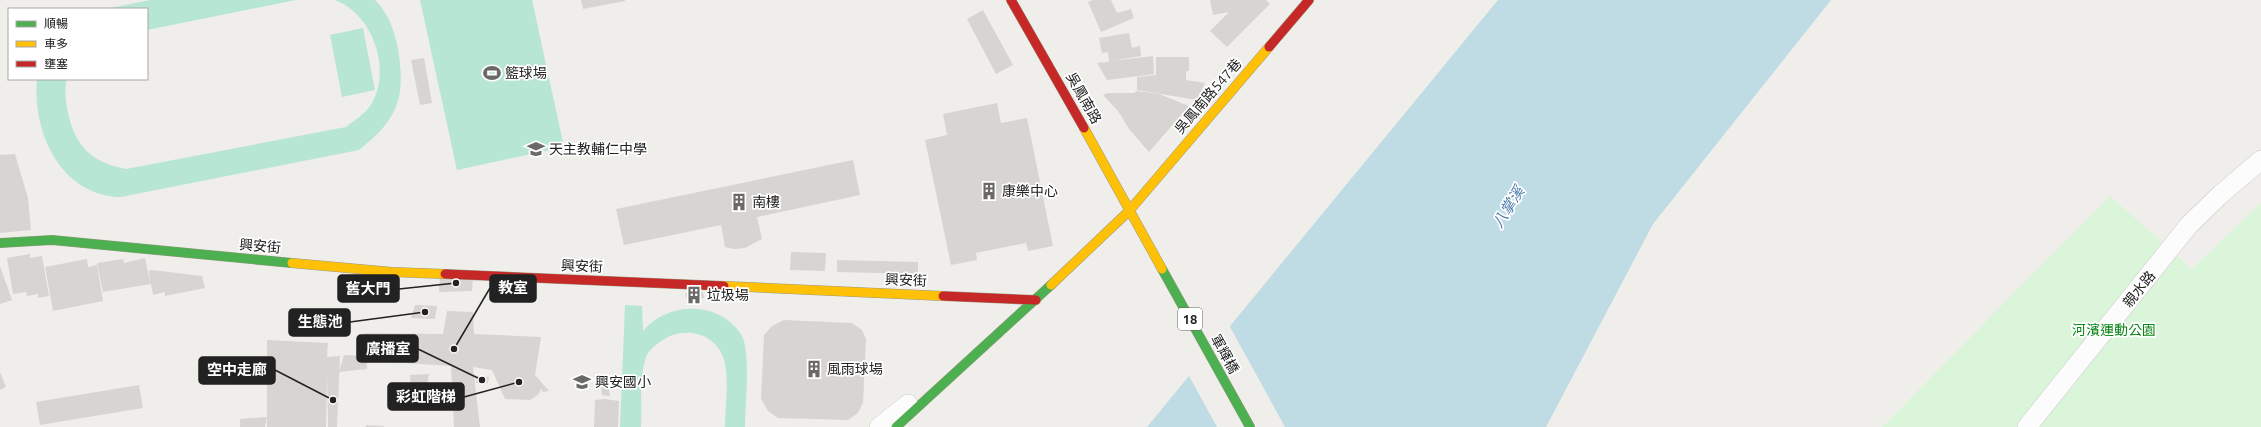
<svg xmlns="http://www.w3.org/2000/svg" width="2261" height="427" font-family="Ubuntu,'Noto Sans TC',sans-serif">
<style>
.park{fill:#daf5da}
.pitch{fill:#b7e6d2}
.water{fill:#bfdbe3}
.pier{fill:#f0eeeb}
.building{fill:#d7d4d2}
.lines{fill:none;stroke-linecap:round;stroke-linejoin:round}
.street-casing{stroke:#c9c8c7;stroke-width:20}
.fast-casing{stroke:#999a82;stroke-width:10}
.slow-casing{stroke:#999a82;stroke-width:10}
.jam-casing{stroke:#999a82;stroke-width:10}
.street{stroke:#fdfcfc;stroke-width:19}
.fast{stroke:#4caf50;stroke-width:9}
.slow{stroke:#ffc107;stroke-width:9}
.jam{stroke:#c62828;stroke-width:9}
.labels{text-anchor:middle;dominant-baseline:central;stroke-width:3.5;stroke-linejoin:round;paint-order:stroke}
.shield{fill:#fff;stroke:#646464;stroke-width:1}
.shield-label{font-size:13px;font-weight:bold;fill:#222}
.poi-label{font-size:14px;fill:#222;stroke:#fff;text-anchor:start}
.street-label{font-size:14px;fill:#222;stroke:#fff}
.park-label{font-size:14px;fill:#0c8416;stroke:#fff}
.water-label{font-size:15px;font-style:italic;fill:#4a7aab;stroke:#fff}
.leader{fill:none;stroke:#222;stroke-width:1.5}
.callout-dot{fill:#222;stroke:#fff;stroke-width:1.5}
.callout{fill:#222;stroke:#222;stroke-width:1.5}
.callout-label{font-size:15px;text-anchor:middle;font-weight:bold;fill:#fff}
</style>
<rect width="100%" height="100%" fill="#f0eeeb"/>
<path class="park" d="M2110,196L2192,269L2261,203V427H1882Z"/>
<path class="pitch" d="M150,0H296L147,30V9H105Z
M335,0H375C389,14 394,30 398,49C406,97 398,120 359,150L121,197C61,196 32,132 37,79H67C64,90 66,102 68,113C76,147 91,162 126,169L346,127C356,119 367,113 373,101C391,67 372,14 335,0Z
M420,0H532L564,147L457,170Z
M363,28L375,90L342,97L330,35Z
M625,305L642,306L643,331C667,301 721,300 742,336C751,354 745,405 745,427H725C725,408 730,374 723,357C713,331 681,326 660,342C655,345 648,351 646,357C639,378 642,405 641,427H620Z"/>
<path class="water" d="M1498,0H1831L1653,224L1546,427H1147Z"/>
<path class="pier" d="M1229,325L1285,427H1217L1188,374Z"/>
<path class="building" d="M581,0H625V1L583,9Z
M1093,0H1111L1117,13L1131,9L1134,18L1101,32L1088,2Z
M1210,0H1266L1270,4L1227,47L1210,31L1229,12L1213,15Z
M983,10L1013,65L996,74L967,19Z
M1129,33L1132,48L1140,46L1141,56L1111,61L1153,56L1154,74L1107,80L1097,63L1109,62L1108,52L1102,53L1099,38Z
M1156,57H1189V71H1186V80L1205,83L1197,100L1137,90V77L1156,75Z
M424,58L432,103L420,105L411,60Z
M1137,91L1159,94L1189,106L1149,152L1129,129L1118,111L1103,95L1107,93H1134Z
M997,103L1001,123L1027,118L1053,246L1028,251L1026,243L976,253L977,260L951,265L925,140L947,135L943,114Z
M15,154L28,198L31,230L0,233V155Z
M853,160L860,195L757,217L762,239L745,248L734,249L725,247L721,225L624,245L616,209Z
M791,252L826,253L825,271L790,270Z
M30,254V258L42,256L49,296L38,298V294L27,296L26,292L13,294L7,258Z
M145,258L150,282L149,270L161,271L202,276L205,288L165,296V292L153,295L151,284L103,292L97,263L123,259L124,263Z
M87,259L88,267L97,265L103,301L53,311L45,267Z
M837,260L918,262V274L837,272Z
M0,266L12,300L0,304Z
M440,273L473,276L472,291L439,292Z
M703,292L704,298L686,299L685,293Z
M415,305L437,306L435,319L411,318Z
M447,311L473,312L474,334L541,337L535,375L549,391L543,392L541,389L538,395L530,400L505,399L492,370L473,367L480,427H454L451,366L372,361L364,333L443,334Z
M784,320L852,323L862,330L866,339L863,403L858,413L848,420L778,418L768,411L761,399L764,335L772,326Z
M267,340L328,343L327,357L340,356L337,427H328L327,371L326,427H267Z
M344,355L367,356V369L339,372Z
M0,372L6,387L0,390Z
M429,374L426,390L411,389L410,375Z
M477,376L489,377L488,383H476Z
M601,382H608L610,396L602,395Z
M139,385L143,408L40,425L36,402Z
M604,399L619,401L618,427H594L595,400Z
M267,417L265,427H240V419Z
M366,425L384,426V427H366Z"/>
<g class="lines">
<g class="street-casing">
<path id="street" d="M879,427L908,404
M2027,427L2189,225L2221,194L2261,160"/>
</g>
<g class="fast-casing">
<path id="fast" d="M0,243L52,240L292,263
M1162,269L1250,427
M896,427L1051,285"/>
</g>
<g class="slow-casing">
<path id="slow" d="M1084,128L1162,269
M292,263L392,272L445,274
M1051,285L1129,211L1269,47
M724,286L943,296"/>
</g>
<g class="jam-casing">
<path id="jam" d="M1011,0L1084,128
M1269,47L1309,0
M445,274L724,286
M943,296L1036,300"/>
</g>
<use href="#street" class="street"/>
<use href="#fast" class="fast"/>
<use href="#slow" class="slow"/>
<use href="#jam" class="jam"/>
</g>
<defs>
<g id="stadium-bare" transform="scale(1.38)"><path d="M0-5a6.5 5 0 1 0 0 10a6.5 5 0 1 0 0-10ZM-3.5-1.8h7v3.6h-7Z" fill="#6a6968" stroke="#fff" stroke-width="2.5" paint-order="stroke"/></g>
<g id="school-bare" transform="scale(1.38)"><path d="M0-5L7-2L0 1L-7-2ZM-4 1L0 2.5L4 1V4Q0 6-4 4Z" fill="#6a6968" stroke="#fff" stroke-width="2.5" paint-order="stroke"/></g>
<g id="building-bare" transform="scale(1.38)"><path d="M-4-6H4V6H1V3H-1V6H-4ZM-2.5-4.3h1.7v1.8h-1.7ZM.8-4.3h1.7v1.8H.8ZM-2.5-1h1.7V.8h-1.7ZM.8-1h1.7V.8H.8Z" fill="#6a6968" stroke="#fff" stroke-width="2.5" paint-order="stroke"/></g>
</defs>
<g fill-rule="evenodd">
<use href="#stadium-bare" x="492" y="73"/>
<use href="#school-bare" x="536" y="149"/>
<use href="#building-bare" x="989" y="191"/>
<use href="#building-bare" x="739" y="202"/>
<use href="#building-bare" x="694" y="295"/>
<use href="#building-bare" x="814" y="369"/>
<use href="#school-bare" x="582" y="382"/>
</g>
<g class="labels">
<rect class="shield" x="1178" y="308" width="24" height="22" rx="3"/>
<g class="shield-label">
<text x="1190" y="319">18</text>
</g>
<g class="poi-label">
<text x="505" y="73">籃球場</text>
<text x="549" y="149">天主教輔仁中學</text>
<text x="1002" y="191">康樂中心</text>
<text x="752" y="202">南樓</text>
<text x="707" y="295">垃圾場</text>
<text x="827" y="369">風雨球場</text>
<text x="595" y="382">興安國小</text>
</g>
<g class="street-label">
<text transform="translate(1208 96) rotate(-49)">吳鳳南路547巷</text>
<text transform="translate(1084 98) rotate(61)">吳鳳南路</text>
<text transform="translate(260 246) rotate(5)">興安街</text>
<text transform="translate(582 266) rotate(2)">興安街</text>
<text transform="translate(906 280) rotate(2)">興安街</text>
<text transform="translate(2139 289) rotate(-51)">親水路</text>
<text transform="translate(1225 354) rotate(61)">軍輝橋</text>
</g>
<g class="park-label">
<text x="2114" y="330">河濱運動公園</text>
</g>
<g class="water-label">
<text transform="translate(1508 207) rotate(-58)">八掌溪</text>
</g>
</g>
<path class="leader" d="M454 349L490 288M456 283L399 289M425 312L350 322M482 380L418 349M333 400L275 370M519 382L464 397"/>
<g class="callout-dot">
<circle cx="454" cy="349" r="4"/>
<circle cx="456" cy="283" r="4"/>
<circle cx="425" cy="312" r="4"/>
<circle cx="482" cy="380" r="4"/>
<circle cx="333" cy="400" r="4"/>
<circle cx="519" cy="382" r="4"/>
</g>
<g class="callout">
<rect x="490" y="275" width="46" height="27" rx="4"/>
<rect x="338" y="275" width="61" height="27" rx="4"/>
<rect x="289" y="309" width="61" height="27" rx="4"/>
<rect x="357" y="335" width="61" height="27" rx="4"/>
<rect x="199" y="357" width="76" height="27" rx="4"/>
<rect x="388" y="383" width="76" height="27" rx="4"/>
</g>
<g class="callout-label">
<text x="513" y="293">教室</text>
<text x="368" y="294">舊大門</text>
<text x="320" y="327">生態池</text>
<text x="388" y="354">廣播室</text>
<text x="237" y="375">空中走廊</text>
<text x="426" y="402">彩虹階梯</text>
</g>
<rect x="8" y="8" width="140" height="72" fill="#ffffff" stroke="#a7a7a7"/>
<rect x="16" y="21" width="20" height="6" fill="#4caf50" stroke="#a7a7a7"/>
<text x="44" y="28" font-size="12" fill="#222222">順暢</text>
<rect x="16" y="41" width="20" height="6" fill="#ffc107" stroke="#a7a7a7"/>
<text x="44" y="48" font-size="12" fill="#222222">車多</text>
<rect x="16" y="61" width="20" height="6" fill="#c62828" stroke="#a7a7a7"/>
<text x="44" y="68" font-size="12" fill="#222222">壅塞</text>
</svg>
